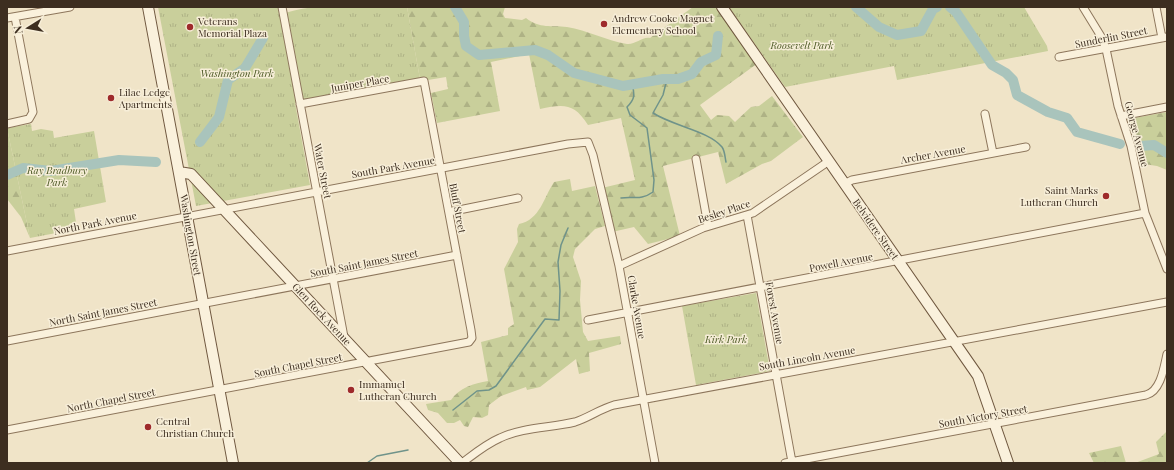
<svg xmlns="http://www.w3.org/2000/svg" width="1174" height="470" font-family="'Playfair Display',serif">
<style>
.forest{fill:url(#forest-firs)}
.park{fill:url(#park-tufts)}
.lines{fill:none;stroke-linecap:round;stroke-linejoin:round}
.stream{stroke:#6f938a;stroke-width:1.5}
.river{stroke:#a9c4bc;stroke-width:10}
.street-casing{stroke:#8d765c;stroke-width:9}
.secondary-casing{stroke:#6f573f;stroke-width:12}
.street{stroke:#faf1dc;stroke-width:7}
.secondary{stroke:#faf1dc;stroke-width:10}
.poi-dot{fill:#9e2a2b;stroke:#f7eed8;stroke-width:1.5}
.labels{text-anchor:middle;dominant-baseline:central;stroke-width:3;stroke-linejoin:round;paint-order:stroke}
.poi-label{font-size:10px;fill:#3d2e20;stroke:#f7eed8;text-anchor:start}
.street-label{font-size:10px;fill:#3d2e20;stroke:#f7eed8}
.park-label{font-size:10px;font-style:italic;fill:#4d5a26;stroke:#f7eed8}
</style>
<defs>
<pattern id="forest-firs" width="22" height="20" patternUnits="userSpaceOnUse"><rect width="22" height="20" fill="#c9cf9b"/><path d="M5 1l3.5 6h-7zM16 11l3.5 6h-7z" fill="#aeb285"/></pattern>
<pattern id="park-tufts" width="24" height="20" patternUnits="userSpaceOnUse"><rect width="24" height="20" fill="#c9cf9b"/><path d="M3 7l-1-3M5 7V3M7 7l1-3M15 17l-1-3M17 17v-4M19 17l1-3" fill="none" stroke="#aeb285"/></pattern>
</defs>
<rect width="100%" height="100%" fill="#f0e4c8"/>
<path class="forest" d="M407,7H505L503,14L505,18L522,20L526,18C540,29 551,25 567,27C587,30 607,41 627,44C635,45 643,36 650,38L693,7H718L758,63L700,105L711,120L717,115L729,116L735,122L751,107L759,106L772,96L803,137L771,161L762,164L726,184L718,152L663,166L680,236L648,244L634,227L612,232L602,188L635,180L621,118L588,125C574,103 564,104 540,109L529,54L491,62L500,111L437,123L431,93L448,89L446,77L428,80L420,79Z
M1167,112V170L1157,166L1144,164L1136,133L1129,119Z
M7,128L30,238L21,217L7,199Z
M570,179L572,191L595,186L605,226L595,229L575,249L573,257L581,281L580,300L583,332L588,341L620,336L621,344L589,353L590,371L579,374L576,359L540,387L527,390L526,387L501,396L489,405L488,415L482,418L473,417L468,427L464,426L460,420L454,423H447L438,413L428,410L426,404L451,400C459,388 474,383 488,381L481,342L508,335V328L514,324L504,269L518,242L517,229L519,224C540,220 544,197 554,182Z
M1167,431V463H1135L1159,454L1156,442Z
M1121,446L1126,463H1094L1089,453Z"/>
<path class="park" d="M158,7H278L280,15C312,1 371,7 407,7L420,79L295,103L310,185L196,206Z
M729,7H1024L1047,46L1048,51L897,80L894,66L785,87Z
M31,124L32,131L41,129L53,131L54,138L94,131L106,202L74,209L77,229L30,238L7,128Z
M756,293L770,371L696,385L682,306Z"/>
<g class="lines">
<path class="stream" d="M667,79L663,95L653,113C673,126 709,131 722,147C725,151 725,158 726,162
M621,198C635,196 640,201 653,192L654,180L647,128L630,115L627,107C635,99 635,95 632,84
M453,410L477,391L489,390L496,386L545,319L559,320L560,291L558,262L561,245L568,228
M367,463L377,456L408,450"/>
<path class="river" d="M455,7L464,22V36L466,46L479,55L535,50L548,55L574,73L623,86L663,79H678L692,74L701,62L716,55L718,36
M856,7L879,27L897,35L921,31L933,9L937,7
M950,7L956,12L992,65L1006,73L1013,80L1017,95L1048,112L1067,118L1077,132L1120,144
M200,142L219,117L228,80L245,68L263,38
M1140,146L1154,145L1167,153
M7,175L23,168L51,171L119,160L156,162"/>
<g class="street-casing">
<path id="street" d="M282,7L344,337
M1083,7L1102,38L1106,49L1118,106L1131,146L1145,213L1167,269
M1156,7L1162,38
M7,18L70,7
M1059,57L1167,37
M985,114L993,153
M1121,116L1167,107
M7,124L29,119L33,112L15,17
M696,159L708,226
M844,184L852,180L1026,147
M449,212L518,198
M747,215L792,462
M7,251L568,144L588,142L593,155L619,266L655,463
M619,266L703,228L753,213L829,161
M588,320L1145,213
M7,341L457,255
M7,430L469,342L472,338L471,330L424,81L300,104
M462,463C474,454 486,444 500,438C523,427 550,428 575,422C588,418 600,409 614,405L1167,302
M785,463L1146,395C1161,391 1164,367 1167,354"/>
</g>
<g class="secondary-casing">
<path id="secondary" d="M148,7L233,463
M722,7L978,376L1008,463
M179,172L191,174L460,463"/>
</g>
<use href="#street" class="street"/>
<use href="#secondary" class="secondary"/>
</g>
<g class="poi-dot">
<circle cx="604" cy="24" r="4"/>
<circle cx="190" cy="27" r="4"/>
<circle cx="111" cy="98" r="4"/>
<circle cx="1106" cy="196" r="4"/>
<circle cx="351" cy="390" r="4"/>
<circle cx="148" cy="427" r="4"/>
</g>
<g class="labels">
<g class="poi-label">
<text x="612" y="18">Andrew Cooke Magnet<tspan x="612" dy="12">Elementary School</tspan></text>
<text x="198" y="21">Veterans<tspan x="198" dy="12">Memorial Plaza</tspan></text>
<text x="119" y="92">Lilac Ledge<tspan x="119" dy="12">Apartments</tspan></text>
<text x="1098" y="190" text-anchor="end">Saint Marks<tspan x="1098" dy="12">Lutheran Church</tspan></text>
<text x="359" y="384">Immanuel<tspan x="359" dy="12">Lutheran Church</tspan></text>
<text x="156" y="421">Central<tspan x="156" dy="12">Christian Church</tspan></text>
</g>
<g class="street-label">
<text transform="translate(1111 37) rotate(-11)">Sunderlin Street</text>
<text transform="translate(360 83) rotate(-10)">Juniper Place</text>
<text transform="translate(1137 134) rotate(75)">George Avenue</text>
<text transform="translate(933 154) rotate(-10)">Archer Avenue</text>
<text transform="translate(393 167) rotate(-10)">South Park Avenue</text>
<text transform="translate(323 171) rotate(79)">Water Street</text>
<text transform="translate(458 208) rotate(79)">Bluff Street</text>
<text transform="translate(724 211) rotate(-18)">Besley Place</text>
<text transform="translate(95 223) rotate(-11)">North Park Avenue</text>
<text transform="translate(876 229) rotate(55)">Belvidere Street</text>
<text transform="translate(191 235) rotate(80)">Washington Street</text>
<text transform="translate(841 262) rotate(-11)">Powell Avenue</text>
<text transform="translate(364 263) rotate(-11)">South Saint James Street</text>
<text transform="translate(637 307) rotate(80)">Clarke Avenue</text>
<text transform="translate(103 312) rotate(-11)">North Saint James Street</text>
<text transform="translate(775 313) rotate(80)">Forest Avenue</text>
<text transform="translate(322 314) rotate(47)">Glen Rock Avenue</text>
<text transform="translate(807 358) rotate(-10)">South Lincoln Avenue</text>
<text transform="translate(298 365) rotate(-11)">South Chapel Street</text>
<text transform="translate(111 400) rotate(-11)">North Chapel Street</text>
<text transform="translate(983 416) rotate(-10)">South Victory Street</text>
</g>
<g class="park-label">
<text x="802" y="45">Roosevelt Park</text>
<text x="237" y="73">Washington Park</text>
<text x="57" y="170">Ray Bradbury<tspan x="57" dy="12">Park</tspan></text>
<text x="726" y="339">Kirk Park</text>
</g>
</g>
<rect width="1174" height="470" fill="none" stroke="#3d2e20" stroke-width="16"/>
<g transform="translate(28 28) rotate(259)" stroke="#f7eed8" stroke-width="3" paint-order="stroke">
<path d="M0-3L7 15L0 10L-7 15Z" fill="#3d2e20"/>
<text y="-6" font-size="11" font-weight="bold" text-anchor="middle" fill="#3d2e20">N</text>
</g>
</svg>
